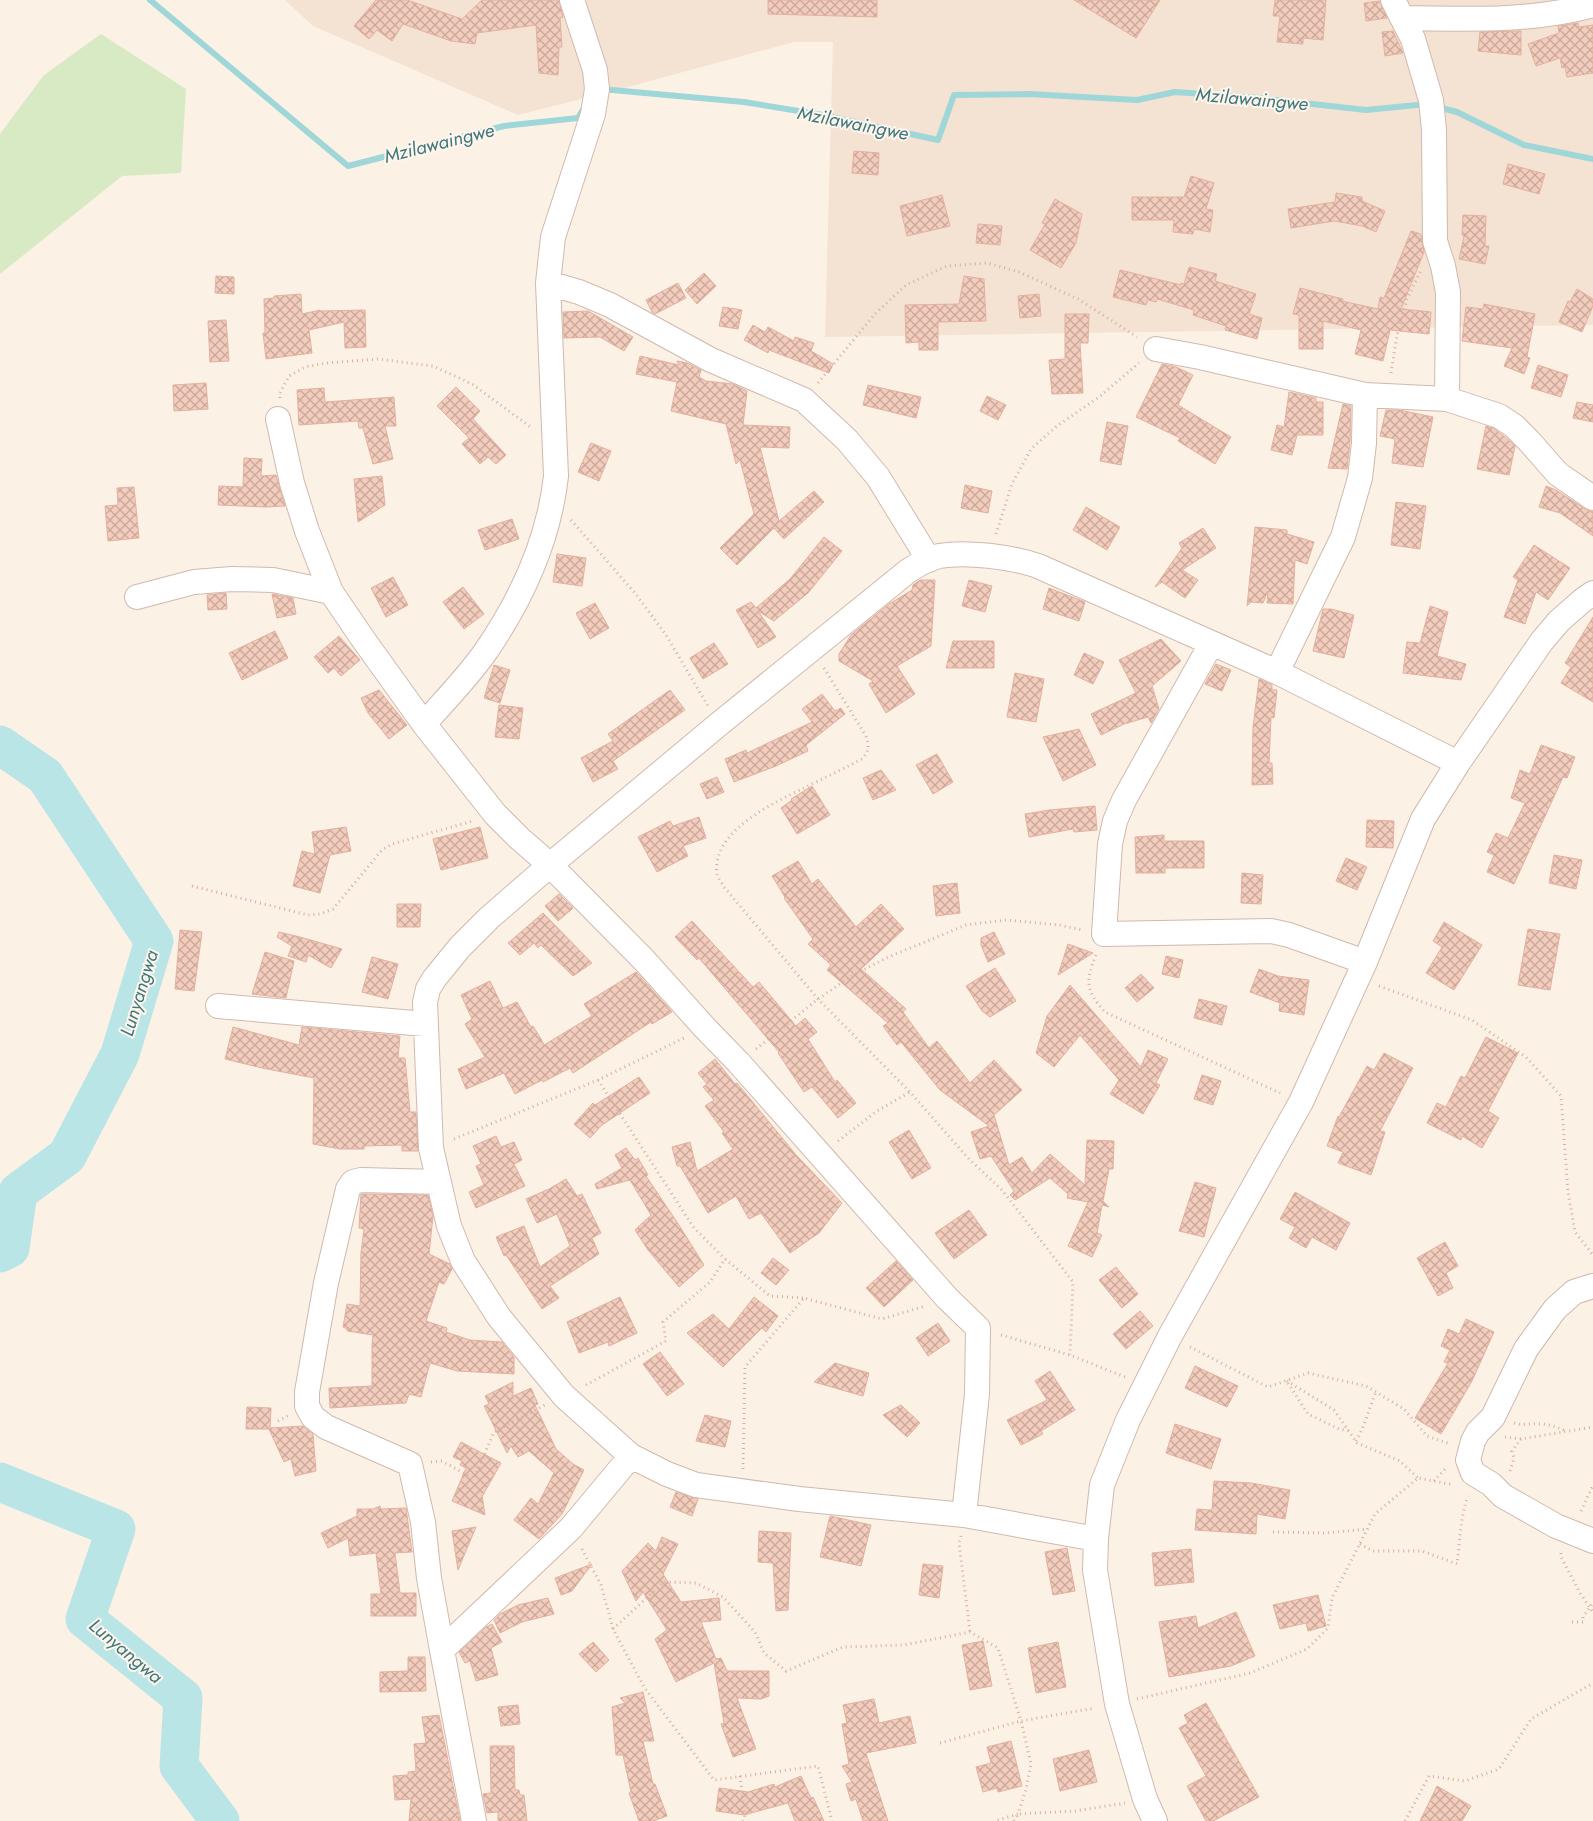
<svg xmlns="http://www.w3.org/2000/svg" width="1593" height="1821" font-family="Jost,sans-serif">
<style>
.residential{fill:#f4e2d3}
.green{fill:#d8eac3}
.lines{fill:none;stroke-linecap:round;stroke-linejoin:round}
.stream{stroke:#9fd6d8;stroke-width:6}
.river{stroke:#b9e5e6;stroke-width:39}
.building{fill:url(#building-cross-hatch);stroke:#e5b09d}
.street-casing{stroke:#d0b9ae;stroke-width:26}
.path{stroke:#d7af9f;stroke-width:3;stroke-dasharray:1 4;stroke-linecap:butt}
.street{stroke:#fff;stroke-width:24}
.labels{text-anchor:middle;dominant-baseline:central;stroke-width:4;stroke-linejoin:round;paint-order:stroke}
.water-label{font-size:19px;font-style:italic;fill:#3d787c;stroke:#fff5ec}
</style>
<defs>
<pattern id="building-cross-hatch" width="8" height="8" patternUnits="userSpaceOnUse" patternTransform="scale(1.25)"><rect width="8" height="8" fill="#f2ccbc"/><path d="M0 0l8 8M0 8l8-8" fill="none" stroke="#c9a89b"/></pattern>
</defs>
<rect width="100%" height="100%" fill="#fcf1e5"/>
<path class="residential" d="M285,0H1593V325L825,337L833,42H794L613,91L518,115L313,26Z"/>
<path class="green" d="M101,34L186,89L181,173L122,176L0,274V134L44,75Z"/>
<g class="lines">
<path class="stream" d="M150,0L348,166L504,126L578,118L584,108
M601,89L744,102L823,115L938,140L954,95L1029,94L1137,100L1175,92L1259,98L1366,110L1427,104
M1437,107L1457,112L1524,145L1593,159"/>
<path class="river" d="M0,745L45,776L154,941L120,1054L67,1156L18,1192L10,1248L0,1253
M0,1482L116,1529L85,1619L183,1698L179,1766L220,1821"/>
</g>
<path class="building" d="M376,0H407L462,19L482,0H559L563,17L560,18L562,47H559L558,75L539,73L536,25L477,33L475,44L451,41L403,24L392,41L377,30L369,39L354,26Z
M768,0H877V17L768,14Z
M1074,0H1160L1136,38Z
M1275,0H1326L1323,40L1303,38V44L1277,42L1280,16H1273Z
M1380,1L1387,18L1366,21L1364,3Z
M1578,23L1579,27L1593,25V73L1567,77L1565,67L1562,68L1560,58L1536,66L1528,44L1559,33L1558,26Z
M1393,31L1403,53L1385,56L1382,32Z
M1521,31V55L1478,51L1480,32Z
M854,151L879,153L878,175L852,173Z
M1508,164L1545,174L1539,194L1503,184Z
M1191,176L1214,183L1206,209L1213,210L1210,232L1194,229L1193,234L1173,232L1174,220H1132V197H1184Z
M1336,193L1362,197V201L1385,211L1376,232L1362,226L1334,221L1291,228L1288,209L1335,202Z
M942,195L950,226L907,236L900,206Z
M1055,199L1082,214L1076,243L1061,268L1030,250L1045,224L1042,223Z
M1463,215L1486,216L1485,246H1489L1485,264L1459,259L1464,236L1462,235Z
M978,224L1002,226L1000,245L976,243Z
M1411,231L1421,234L1424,252L1401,309L1431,312L1429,334L1390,330L1383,361L1355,354L1361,330L1323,321V349H1299V315L1293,314L1300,288L1343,299L1342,301L1378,309L1380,297L1384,298Z
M1189,267L1217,274L1215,281L1256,294L1249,314L1262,318L1257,339L1225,330L1226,326L1193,315L1194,310L1157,299L1156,302L1148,300L1146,305L1113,297L1120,270L1181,285V283L1184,284Z
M704,273L716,286L697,304L685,290Z
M216,276L234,277V294L215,293Z
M964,276L984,279L986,321L938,322V350H919V342L906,343L905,305L959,304Z
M678,283L686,298L655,314L652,312L646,300Z
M1577,289L1593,299V306L1582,332L1559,322L1568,301L1570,302Z
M301,294L302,314L320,310V311L365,310L366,347L345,348L344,322L309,330L312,353L266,359L263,333H265L264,299L274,298V296Z
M1039,294L1041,316L1020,318L1018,296Z
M1484,304L1535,314L1527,357L1530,358L1524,374L1504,366L1512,348L1462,341L1466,307L1483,309Z
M723,307L742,310L738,329L719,326Z
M588,311L633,337L624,351L600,337L564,338L563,312Z
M1065,314H1089L1088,343H1080L1083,393L1052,394L1049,360L1065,359Z
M226,320L229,361L210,362L208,321Z
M753,325L765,332L768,327L794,341L795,337L814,343L811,351L833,364L829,373L769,350L768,353L744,340Z
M640,356L679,365L677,361L687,363L701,370L699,377L706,381L733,384L747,391L743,425L790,427L789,448L760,447L779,521L814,491L824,502L784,539L774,528L737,565L720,548L754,514L740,460L736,464L726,424L671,411L677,382L636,374Z
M1162,364L1176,367L1193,375L1178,405L1231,437L1215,464L1178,441L1180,438L1136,417Z
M1538,365L1568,375L1561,397L1531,388Z
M206,383L208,409L174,411L173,385Z
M868,385L921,397L916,418L863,405Z
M456,387L480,411L473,419L506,455L496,464L488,457L480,464L462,444L469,438L437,406Z
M324,388L325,402L394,397L396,426H385L393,459L373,464L363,428H359L358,421L299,425L297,390Z
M1289,392L1316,398V402H1323V435H1297L1292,455L1271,450L1277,425L1284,427Z
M987,396L1006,405L998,420L980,411Z
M1577,402L1593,405V422L1573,418Z
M1343,404L1351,406L1350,442L1347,469L1328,468Z
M1386,410H1399L1433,417L1423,467L1392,463L1395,439L1380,436Z
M1107,422L1128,426L1121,465L1100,461Z
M1486,426L1493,428L1505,437L1515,446L1509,475L1477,469Z
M591,443L611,451L599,481L578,472Z
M244,458L262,459L261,476L276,475L285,506L266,507L218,505L219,486L243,487Z
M382,476L385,505L358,522L354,479Z
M965,485L992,491L988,513L961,508Z
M1546,486L1556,490L1585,509L1593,512V536L1560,513L1539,507Z
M134,487L139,538L108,541L105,506L118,505L117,488Z
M1396,502L1426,506L1420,549L1391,545Z
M1086,507L1120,527L1107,550L1073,530Z
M512,519L519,539L485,550L478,530Z
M1255,527L1287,530V534L1314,542L1307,564L1295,560L1293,604L1267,603L1268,591L1263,603L1251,602L1247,606Z
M1203,528L1216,548L1182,570L1198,580L1185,598L1162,582L1155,587L1182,548L1179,543Z
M824,537L842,551L808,593L774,621L758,611L776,637L758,648L736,610L751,602L756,608L790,579Z
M1534,545L1570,568L1548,600L1536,592L1525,624L1504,617L1518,580L1513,577Z
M557,554L586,558L582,586L553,582Z
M393,577L408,605L386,617L371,588Z
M920,580H935L931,646L897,666L915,694L886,713L869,684L873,681L839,661V654L851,635L889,604L912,590L913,585Z
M969,580L992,586L985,612L962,606Z
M463,587L484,614L464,629L443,602Z
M1049,588L1085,602L1079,621L1043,609Z
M226,593L227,609L208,610L207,595Z
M272,594L293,598L296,614L277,618Z
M595,603L609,628L590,639L576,613Z
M1430,606L1448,612L1437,656L1466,664L1461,680L1403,673L1407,642L1420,643Z
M1323,609H1331L1354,615L1344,658L1313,651Z
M1593,617V702L1561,683L1571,667L1565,663Z
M275,631L288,658L242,680L229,653Z
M339,636L360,660L341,676L334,668L328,673L314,657Z
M1161,639L1181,661L1152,686L1159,709L1151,723L1148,717L1124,724L1101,735L1091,714L1136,693L1119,660Z
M953,641H994V668H946Z
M714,643L728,664L703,679L690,658Z
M1084,653L1104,662L1093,684L1074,675Z
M1216,664L1231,670L1222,691L1205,684Z
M494,665L510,670L500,703L484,698Z
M1015,673L1044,679L1036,722L1007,717Z
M1259,679L1272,685V690H1277L1274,718L1271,717L1269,763H1272L1273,784L1252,785L1253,727Z
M379,690L407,725L389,739L368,713L361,698Z
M670,690L685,710L613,761L618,769L593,782L581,758L613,741L608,734Z
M822,694L835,711L841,708L845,714L806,745L808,751L776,766L734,782L725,759L746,750L747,753L812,722L802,709Z
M499,705L523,708L519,739L495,737Z
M1079,729L1096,765L1063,781L1043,737Z
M1541,745L1575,757L1567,778L1563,777L1514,884L1487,872L1494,855L1487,852L1496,833L1508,838L1525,803L1511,798L1520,770L1530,774Z
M937,754L953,782L933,794L916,765Z
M881,770L896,790L873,800L863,778Z
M717,777L724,792L707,799L700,784Z
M812,786L830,815L797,834L781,808L792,800L791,799Z
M1095,806L1097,830L1074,832L1073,829L1029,837L1025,814L1049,810Z
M699,817L706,838L683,846L688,856L657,872L638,837L670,821L673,826Z
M1367,820L1394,821L1393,848L1366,847Z
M346,827L351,851L330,855L320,893L293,886L302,851L315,854L312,832Z
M480,827L488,858L441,870L433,839Z
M1164,835V841H1204V868H1165V873H1136L1135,837Z
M1554,855L1582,860L1576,889L1549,883Z
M1346,858L1367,867L1357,890L1336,881Z
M798,861L812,884L818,879L856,927L881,904L904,929L861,969L906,1009L903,1012L929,1048L937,1041L970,1083L994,1060L1022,1090L994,1115L1009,1165L1022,1157L1032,1173L1050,1154L1085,1185L1087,1140L1114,1141L1113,1169H1109L1103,1201L1109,1207L1102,1205L1097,1233L1102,1235L1092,1257L1068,1246L1088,1202L1067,1198L1068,1194L1050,1178L1015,1200L1010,1195L1014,1191L991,1156L980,1159L971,1132L989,1126L940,1090L901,1042L897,1045L883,1026L888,1023L827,970L831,965L808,944L813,939L784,898L785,897L772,876Z
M1242,873L1263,875L1261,904L1241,903Z
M957,883L960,913L936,916L933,886Z
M559,894L573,908L558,921L545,906Z
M397,904H421L420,927H397Z
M543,913L592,963L573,976L541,945L538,948L534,943L520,955L508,943Z
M692,921L753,987L759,982L796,1026L805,1018L817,1032L808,1039L835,1082L837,1080L856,1103L838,1118L812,1087L804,1092L778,1053L779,1052L699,958L697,960L675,937Z
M1444,922L1482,945L1454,990L1426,973L1442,947L1433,941Z
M1528,929L1560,934L1550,990L1518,985Z
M180,930L202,932L194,991L175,989Z
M279,932L300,937L342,949L331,968L308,955L306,962L288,956L292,946L277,937Z
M994,932L1005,954L988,962L981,945V938Z
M1068,944L1093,953L1058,975Z
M265,952L294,961L286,998L252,994Z
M1166,956L1183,960L1179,978L1162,974Z
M372,957L398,964L388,999L362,992Z
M995,968L1016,1001L990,1017L982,1011L966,986Z
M1259,969L1278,976L1309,980L1304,1015L1279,1011L1280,1003L1250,992Z
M636,972L672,1012L652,1024L651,1022L573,1073L570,1068L543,1082L542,1080L515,1094L504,1073L466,1089L458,1069L485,1057L465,1024L472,1019L461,995L490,981L503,1008L517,1002L531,1027L533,1026L541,1039L544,1045L592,1016L584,1004Z
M1141,974L1154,988L1137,1002L1125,988Z
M1070,985L1141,1067L1148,1050L1168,1059L1156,1083L1160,1085L1143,1114L1110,1094L1119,1080L1080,1035L1054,1067L1036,1053L1047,1016Z
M1199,999L1227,1006L1222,1025L1194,1018Z
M233,1027L299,1045L302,1027L400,1036L398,1058H405L410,1112H416L418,1151H402V1145L364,1146V1149H340L313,1144L314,1078L262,1068L225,1059Z
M1486,1037L1518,1053L1488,1111L1499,1118L1482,1148L1462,1136L1461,1140L1427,1123L1437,1103L1446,1107L1461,1076L1465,1078Z
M1384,1053L1413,1068L1380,1131L1385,1132L1371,1175L1338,1163L1343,1152L1327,1146L1338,1116L1339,1117L1367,1066L1374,1070Z
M715,1059L735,1084L737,1083L797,1156L842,1203L819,1233L790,1253L761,1213L749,1219L736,1196L708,1213L680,1166H677L672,1147L690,1142L697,1171L733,1149L722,1133L724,1132L705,1106L714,1100L703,1087L707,1084L698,1073Z
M1202,1075L1221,1081L1213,1105L1194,1099Z
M639,1077L650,1093L602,1125L590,1138L574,1124L593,1103L595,1105Z
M909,1130L931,1168L912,1179L889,1142Z
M496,1136L501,1147L514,1142L522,1160L514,1164L525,1186L476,1208L469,1192L484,1185L476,1166L481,1164L473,1146Z
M626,1148L635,1160L638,1158L648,1175L646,1176L677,1222L704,1265L679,1287L648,1250L635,1230L651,1215L630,1180L597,1189L595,1184L622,1168L615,1155Z
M566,1179L577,1196L582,1194L601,1233L592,1238L599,1254L550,1286L559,1298L542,1309L506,1255L504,1256L496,1237L524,1226L540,1267L570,1246L557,1214L537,1223L526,1199L549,1189Z
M1195,1182L1216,1188L1204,1237L1179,1231Z
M1295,1192L1350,1223L1336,1250L1312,1237L1306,1248L1289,1238L1295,1227L1280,1219Z
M361,1194L428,1195L433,1216L429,1254L450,1264L452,1269L444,1284L439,1282L426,1321L447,1328L446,1332L470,1340L502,1342L514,1357V1374L457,1371L430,1363L421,1397L409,1394L406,1403L330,1408L329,1388L372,1386V1345L373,1335L347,1331V1329L343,1327L347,1304L360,1306L361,1253L364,1229L359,1228Z
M969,1210L987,1235L954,1259L935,1233Z
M1445,1242L1458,1266L1446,1273L1453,1288L1438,1296L1417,1258Z
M773,1258L789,1270L776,1285L761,1273Z
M896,1261L913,1280L884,1307L866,1288Z
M1116,1267L1138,1294L1122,1308L1099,1280Z
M620,1297L637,1333L609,1346L608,1342L579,1353L567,1322Z
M754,1297L778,1316L766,1332L762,1328L723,1367L687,1333L713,1314L729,1329Z
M1140,1311L1153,1326L1126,1349L1113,1334Z
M1466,1319L1494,1332L1472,1381L1441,1434L1415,1418L1448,1363L1444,1362L1450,1350L1441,1346L1448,1329L1459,1334Z
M938,1323L950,1341L928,1356L916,1338Z
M660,1352L684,1384L667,1396L643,1364Z
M835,1363L869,1373L863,1396L814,1382Z
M1195,1366L1238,1386L1227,1407L1185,1388Z
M1050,1371L1075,1410L1041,1431L1043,1434L1021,1445L1007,1420L1047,1400L1035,1381Z
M513,1382V1396L531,1388L538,1404L535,1405L556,1449L573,1464L584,1470L562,1514L539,1539L514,1520L531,1498L538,1504L554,1473L529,1451L518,1457L511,1446L507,1453L484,1406L489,1404L485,1396Z
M901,1405L920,1423L907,1437L883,1415Z
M247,1407L271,1408L270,1428L303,1426L313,1434L316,1471L295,1476L291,1459L284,1462L269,1429H246Z
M705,1415L731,1421L725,1447L696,1441Z
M1175,1424L1221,1439L1211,1469L1166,1453Z
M461,1442L501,1463L483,1495H482L485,1515L452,1501L466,1468L460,1465L462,1461L453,1457Z
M1214,1481L1251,1483L1290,1490L1285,1519L1257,1514L1256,1534L1195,1530L1197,1509L1212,1510Z
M676,1492L698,1499L692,1516L670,1507Z
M380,1506L381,1509L406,1508L412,1552L395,1553L400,1593H416V1616H371V1594H381L376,1553L350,1556L348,1538L328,1548L321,1533L357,1516V1509H373Z
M830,1516L871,1525L861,1566L820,1557Z
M476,1527L458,1570L452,1531Z
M759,1531L791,1533L788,1610L776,1611L773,1563L758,1562Z
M662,1537L678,1544L663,1574L681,1602L719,1598L721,1620L701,1622L716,1659L721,1658L727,1671H769V1696L761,1699L737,1698L756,1749L733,1757L721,1724L724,1723L714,1663L676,1682L655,1639L667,1630L643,1592L636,1601L622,1571L648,1543L656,1551Z
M1067,1548L1075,1591L1053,1595L1045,1552Z
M1191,1549L1194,1582L1155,1586L1152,1553Z
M592,1564L572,1591L561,1595L555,1578Z
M923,1564L943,1566L939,1598L919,1595Z
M1318,1595L1326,1626L1308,1631L1306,1623L1280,1629L1273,1605Z
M548,1598L554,1614L522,1622L500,1633L494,1620L500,1614L518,1605Z
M1236,1612L1255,1656L1231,1666L1169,1677L1159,1622L1196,1616L1198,1628Z
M492,1624L502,1642L491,1648L498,1675L476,1681L470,1661L465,1663L459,1652L486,1627Z
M983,1641L992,1686L970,1690L962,1645Z
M593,1642L609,1660L596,1672L579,1654Z
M1058,1642L1066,1687L1036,1693L1028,1648Z
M408,1657H425L426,1691L380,1692V1672L408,1671Z
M643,1692L654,1741H643L653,1784H655L667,1816L653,1821H639L629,1793L631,1792L623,1755H616L612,1707L625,1703L620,1698Z
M874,1699L879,1723L910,1716L916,1743L866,1753L888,1821H863L856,1799L851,1801L846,1784L852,1782L842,1766L849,1764L842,1724L847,1723L843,1705Z
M1206,1703L1259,1797L1213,1821H1206L1187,1786L1206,1776L1179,1728L1188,1723L1184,1715Z
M518,1705L520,1724L501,1726L498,1707Z
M439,1715L460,1821H409L411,1799L395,1800L393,1776L408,1775V1772L416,1771L414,1744L426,1743L422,1717Z
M1011,1741L1022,1786L998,1792L997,1788L983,1792L976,1767L991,1763L987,1747Z
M490,1746H514L515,1790H519L520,1795H524L527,1821H498V1812L487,1813L483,1794L491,1793Z
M1089,1750L1097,1782L1060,1791L1053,1759Z
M801,1776L811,1798L813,1797L824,1821H795L788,1803L744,1815L716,1811L719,1788L748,1792L774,1784L775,1787Z
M1437,1786L1471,1806L1462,1821H1420Z"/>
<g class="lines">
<g class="street-casing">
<path id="street" d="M1393,0L1413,39L1431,100L1434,130L1435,241L1443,266L1448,292L1447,399
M1402,18C1465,19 1532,22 1593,5
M548,283L579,292L610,305L711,360L804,400L847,440L878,477L929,560
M1156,349L1200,357L1365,395L1447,399L1499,416L1514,426L1529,441L1558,474L1593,498
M278,419L292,483L307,531L331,592L363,639L424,724L495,814L519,838L550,865L644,960L705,1028L739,1063L947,1298L978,1328L977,1394L964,1515
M137,597L194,582L232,579L273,580L331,592
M1211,644L1124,800L1115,821L1110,844L1104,934L1271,931L1289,935L1365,962
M1277,672L1343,537L1360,478L1364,443L1365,395
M424,724C445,700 468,677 486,651C521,600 549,539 556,476L548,283L553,237L593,114L597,89L595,70L572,0
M218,1006L425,1024
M439,1182L361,1180L353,1182L348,1189L326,1283L307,1392V1406L313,1417L326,1427L410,1464L423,1522L429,1578L442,1650
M1593,1286L1574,1292L1555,1309L1526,1349L1493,1417L1478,1432L1473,1441L1468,1460L1473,1473L1491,1484L1503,1496L1556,1526L1593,1541
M1096,1539L964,1515L799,1499L696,1485L667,1474L631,1456L564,1396L499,1317L463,1261L449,1226L431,1148L425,1002L428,989L434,979L460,947L489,918L550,865L719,724L908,571C917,565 927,559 939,556C966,551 1012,557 1038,566L1277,672L1458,763
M474,1821L442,1650L571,1528L631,1456
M1155,1821L1145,1799L1117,1704L1095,1570L1096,1539L1102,1485L1128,1420L1170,1336L1301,1102L1365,962L1423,819L1458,763L1542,641L1559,621L1583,600L1593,593"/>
</g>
<path class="path" d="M1391,373L1397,335L1407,299L1421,270
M818,383L875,314L906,285L947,266L987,263L1019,272L1078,299L1137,337
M280,398V393L289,376L305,367L327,363L378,359L433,366L472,384L532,428
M571,520L635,593L666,635L708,706
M996,534L1012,484L1031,449L1057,426L1099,397L1139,363
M824,668L866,736C869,747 870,750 862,759C843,769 824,778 804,788C774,803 711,831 717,874C718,878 722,883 724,887L818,999L910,1092L969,1159L1002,1190L1073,1282L1070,1355
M192,886L308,915L320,914L333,909L382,850L392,844L473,821
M1096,955C1085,982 1086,991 1105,1012L1280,1093
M1379,986L1472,1020L1526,1057L1561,1096L1568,1192L1575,1232L1593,1255
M756,1049L818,999L850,977L886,958L966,925L1006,920L1059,925L1083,930
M598,1080L694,1228L725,1259
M454,1139L598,1080L684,1038
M838,1141L877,1111L910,1092
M1001,1335L1070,1355L1125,1377
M1190,1347L1268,1387L1308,1373L1366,1386L1404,1409L1427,1436L1450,1444
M1287,1381L1334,1410L1357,1443L1400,1461L1418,1478
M1288,1383L1308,1414L1339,1429L1349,1431
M586,1385L666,1341L663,1322L710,1282L725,1259L770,1296L804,1298
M278,1421L289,1415
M1514,1423C1522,1426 1530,1423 1539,1424C1549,1424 1557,1427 1566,1431
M1505,1437L1521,1439L1593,1427
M1356,1441C1365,1426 1369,1408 1376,1392
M431,1462L442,1461L474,1479L494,1432L545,1405
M743,1469L745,1367L804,1298L882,1319L925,1306
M1510,1471L1514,1458L1512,1451L1521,1439
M1434,1481L1446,1468
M1581,1511L1593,1485
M1273,1532L1325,1533L1368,1529
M961,1536L959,1543L970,1632
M1360,1544L1373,1551H1422L1457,1564C1460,1541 1460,1518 1468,1496
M582,1549L601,1585L613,1629L644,1687L714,1780L818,1766L832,1821
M1561,1553V1557L1580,1593L1593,1612
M1572,1622H1583V1617L1593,1603
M613,1629L664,1582L696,1583L723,1597L755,1632L764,1653L786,1671L843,1647L904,1645L970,1632L998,1648L1021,1721L1095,1708
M1137,1699L1250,1673L1307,1649L1328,1628L1332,1598L1375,1514L1418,1478L1454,1485
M940,1743L1021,1721L1031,1764L1026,1789L1018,1814L995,1821
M740,1776L745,1817L743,1821
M1014,1821L1018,1814L1075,1811L1125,1803
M1405,1821L1429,1776L1465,1781L1499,1769L1531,1719L1593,1683"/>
<use href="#street" class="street"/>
</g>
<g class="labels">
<g class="water-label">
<text transform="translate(1252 99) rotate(5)">Mzilawaingwe</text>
<text transform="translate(853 123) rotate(11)">Mzilawaingwe</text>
<text transform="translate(439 143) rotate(-14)">Mzilawaingwe</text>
<text transform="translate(139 993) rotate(-73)">Lunyangwa</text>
<text transform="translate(126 1651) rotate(40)">Lunyangwa</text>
</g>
</g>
</svg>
